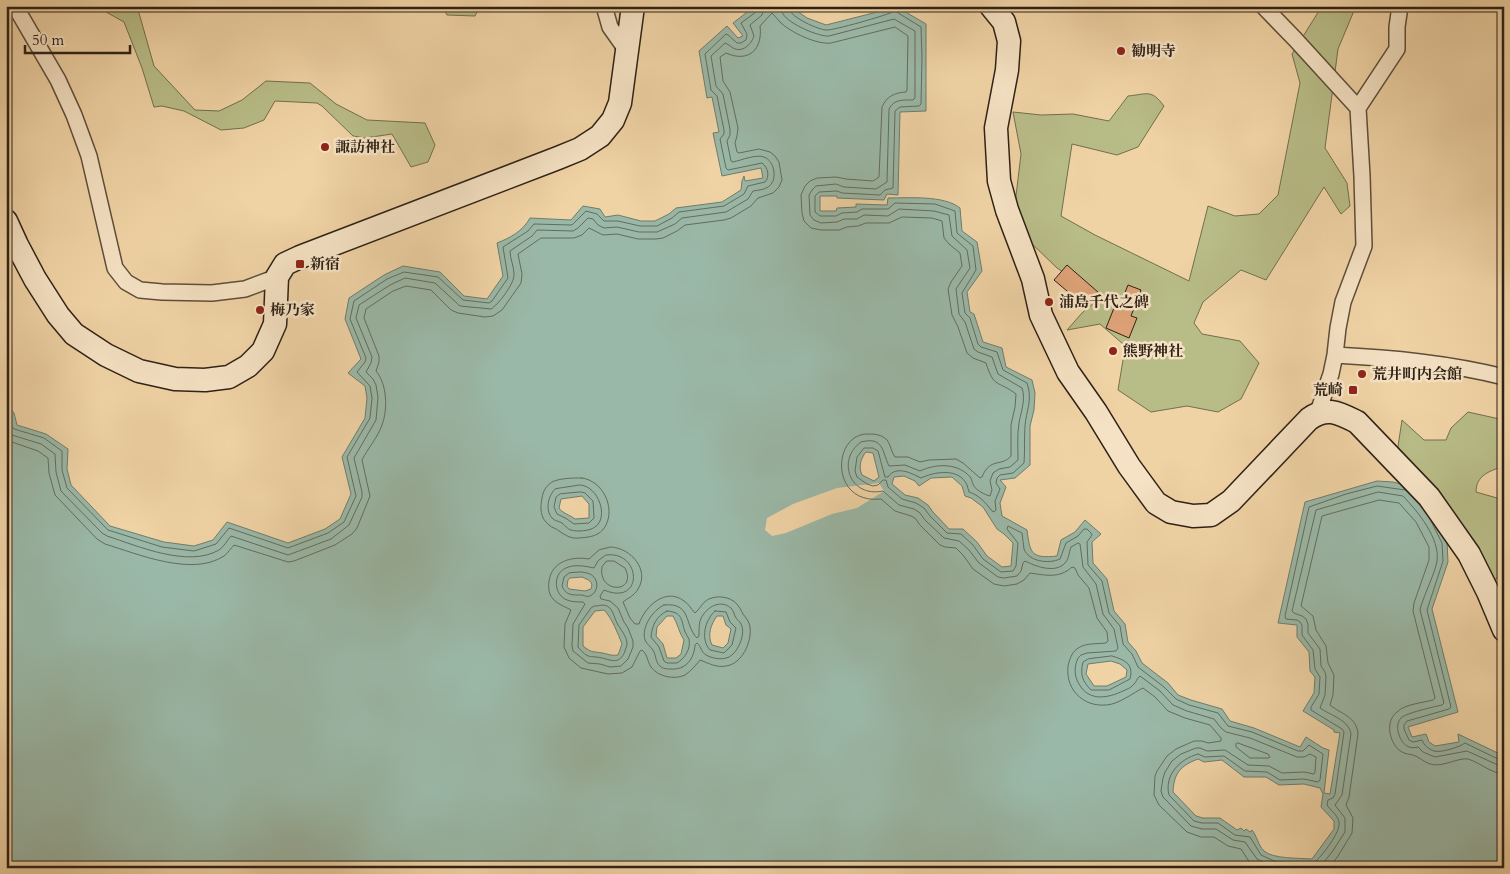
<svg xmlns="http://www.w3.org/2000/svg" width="1510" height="874" font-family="Cardo,'Noto Serif JP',serif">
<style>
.green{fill:#b8bc87;stroke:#736e4e}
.water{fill:#9ab8a7;stroke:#6f7c6d;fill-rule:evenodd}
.pier{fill:#f0d3a5}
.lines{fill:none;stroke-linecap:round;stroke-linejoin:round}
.shore{stroke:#646c5e;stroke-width:1}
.building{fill:#dea277;stroke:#2e2116}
.street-casing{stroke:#5e4e3a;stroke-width:18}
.secondary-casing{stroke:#2e2116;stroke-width:25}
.street{stroke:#f5e2c4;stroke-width:15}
.secondary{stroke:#f5e2c4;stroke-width:22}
.poi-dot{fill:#8f2418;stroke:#f5e2c4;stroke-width:2}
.labels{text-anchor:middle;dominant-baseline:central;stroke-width:5;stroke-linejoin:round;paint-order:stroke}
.poi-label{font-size:15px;font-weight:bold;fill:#2e2116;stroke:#f5e2c4;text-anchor:start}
</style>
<rect width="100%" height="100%" fill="#f0d3a5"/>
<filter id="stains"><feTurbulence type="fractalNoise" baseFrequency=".004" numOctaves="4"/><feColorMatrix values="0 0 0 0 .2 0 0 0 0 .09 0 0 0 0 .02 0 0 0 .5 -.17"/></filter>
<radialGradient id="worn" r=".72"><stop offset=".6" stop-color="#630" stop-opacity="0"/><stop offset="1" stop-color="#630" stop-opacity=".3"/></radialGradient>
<path class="green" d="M137,6L154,66L195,110L219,111L242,100L266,81L310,83L336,104L367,120L425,123L435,145L428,162L411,167L392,134L365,138L353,136L322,106L317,103L275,101L264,120L244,128L221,130L184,111L162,106L154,107L142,68L124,22L97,7Z
M442,6H480L475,16L447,15Z
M1322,6H1356L1338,49L1325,148L1347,183L1350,206L1341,214L1324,187L1266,280L1241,270L1203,302L1194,323L1202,334L1240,341L1259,363L1241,399L1218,412L1187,406L1151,412L1118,390L1125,348L1123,344L1100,324L1067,330L1082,313L1101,297L1057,268L1029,241L1015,204L1021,154L1013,112L1041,115L1073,114L1109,121L1128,96C1148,94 1151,89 1164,106L1138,147L1117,155L1072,144L1061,216L1095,235L1189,281L1208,206L1235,216L1259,214L1278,195L1300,83L1292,54Z
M1468,412L1504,420V466C1490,471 1476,475 1476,492L1504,500V579L1502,575L1494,580L1397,453L1402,420L1424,440H1446L1451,428Z"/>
<path class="water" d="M755,6H790L807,18L826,25L897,7L926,24V111L900,112L898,195L887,194L884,200L837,198V196H820V211H836L837,208L856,207V204L887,205L888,198C908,198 944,195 960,208L962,231L977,242L982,271L967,292L970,312L974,314L983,342L1002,348L1006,367L1032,380L1035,393L1034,410L1030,426V465L1015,478L1000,480L1006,487L1000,503L1002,516L1027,530C1030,553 1031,559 1057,556L1061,540L1075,532L1085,520L1101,534L1092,542L1093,563L1107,579L1114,611L1125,624L1128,642L1136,651L1142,663L1168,683L1178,695L1191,700L1222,709L1230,721L1254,728L1300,747L1306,737L1323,748L1329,750L1324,793L1330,794L1340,733L1334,732V730L1303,711L1314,693L1315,677L1310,671L1309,652L1297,637V625L1278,623L1305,502L1377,481L1393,482L1410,486L1447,542L1448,562L1432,609L1458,712L1408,727L1412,737L1426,734L1429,742L1435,746L1459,742L1458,734L1504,756V868H6V403L14,413L17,425L46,434L68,449L67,469L71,485L110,526L164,542L194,546L213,540L227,522L288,543L325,529L340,519L351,494L342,457L365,418L367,398L365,386L348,373L361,359L345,319L349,298L384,275L403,266L440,272L464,296L487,299L503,276L497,243C510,238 523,231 530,218L571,220L583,206L600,209L605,217L618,215L641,221H655L669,214L676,208L722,202L741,190L742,181L744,176L745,181L763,178L761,168L722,176L713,133L719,132L712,97L707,98L699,51L727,26L738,38L743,36L733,23ZM866,452L873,453L879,477L874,481L862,475C858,467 861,458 866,452ZM904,476L915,481L919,486L931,478L952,477L962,486L965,496L971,498L983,507L997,529L1004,534L1013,543L1011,566L1002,567L987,556L977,542L963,529H949L933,512L928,505L918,498L905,495L892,484L894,477ZM582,496L589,504V518L575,519C570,515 562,513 559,508L561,499ZM582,577C588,580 594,581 591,589L585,591L569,589L567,586L568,580L570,578ZM604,610C612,618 618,634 622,644L618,655C610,656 609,654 602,653C591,651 592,653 583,646V627L595,611ZM667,616H673C678,624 679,633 684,640L681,654L676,658H667L663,644L656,636L657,627ZM717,616H723L726,625L731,629L728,643L723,648L712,645C707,635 711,624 717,616ZM1111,661L1120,664L1127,670L1126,677L1107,686H1094L1086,674L1088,664ZM1198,759L1204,762L1222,760L1244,777H1266L1279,785L1304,784L1320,788L1323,794L1321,807L1334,821V829L1312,859C1299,858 1273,859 1264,851C1258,845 1257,836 1252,830L1250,832L1246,829L1244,831L1241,828L1237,830L1220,818H1203L1196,816L1173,792C1174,773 1180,766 1198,759Z"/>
<path class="pier" d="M879,483L884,491L857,508L832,514L786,533L772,536L765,530L767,518L793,504L837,488Z"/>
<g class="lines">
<path class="shore" d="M781,6C781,10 781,11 783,14C789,24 819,37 829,36L894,19L915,31V98L913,100C903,100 894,99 889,109L887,182L876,189L844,187L836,184L816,186L812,190L809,195L810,215L814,220L821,223L837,222L844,219H857L864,215L888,216L899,209L934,211L949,215L952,236L967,250L970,268L956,289L959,314L965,322L974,349L978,352L992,357L998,374L1022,388C1026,400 1021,411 1019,423C1017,435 1018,448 1018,460L1010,467L999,469L993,473L990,481L992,490L990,496C985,495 976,490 974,486C972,483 972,480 971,478C959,463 937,463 920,471L905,465L889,466C882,452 884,436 861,442C836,460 850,498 883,491L899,505L914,509L920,513L925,520L944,538L959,541L969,550L979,563L998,577L1004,578L1017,576L1021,571L1023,563L1025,561C1035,566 1055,574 1065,563C1069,559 1069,552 1071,547L1078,543L1080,544L1083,567L1096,584L1103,614L1114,629L1118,648L1116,651L1087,653L1081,655L1078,658C1074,667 1074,676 1079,684C1089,702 1108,698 1123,691C1127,689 1131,688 1133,685C1137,682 1136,679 1140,676L1160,691L1173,705L1187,711L1214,719L1221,728L1226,732L1250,738L1297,757H1304L1310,754L1316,757L1315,772L1314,774L1304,772L1282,773L1269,766L1248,765L1225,750L1207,751L1200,748H1196L1181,754L1172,761L1165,772L1163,778L1161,791L1163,797L1191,826L1202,829H1216L1233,840L1245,842L1257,859L1274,868
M787,6C788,16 816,29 826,30C832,31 888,15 895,11L921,27L922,57L921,104L919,106L900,107L895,111L893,188L885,190L880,195L842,193L837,191L819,192L815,196V212L820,216H836L842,213L857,212L862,209H888L895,203L935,204L955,211L957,233L973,246L976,270L962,293L965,313L970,318L978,344L981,347L997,352L1003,370L1027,383C1033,400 1026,411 1025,426C1024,438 1025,451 1024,463L1013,473L1000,475L997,478L996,483L1000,489L995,501L996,510L994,512L992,511C986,503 979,495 969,492C968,490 968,487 967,485C959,467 934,472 921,478C911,473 896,465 888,477H885L878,451L873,448H864L857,457L855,471L857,477L867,484L873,486L878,485L883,480H886L888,487L902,499L916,503L924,508L930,516L947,533L961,534L973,545L983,559L1001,572L1013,571L1016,566L1018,543L1007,529L1008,526L1022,533C1023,538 1023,544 1024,549C1029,562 1049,564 1060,559L1066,543L1078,536L1084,529H1087L1091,533L1092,535L1087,542L1088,565L1102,581L1109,613L1120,626L1123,644L1132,654L1138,667L1164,687L1176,699L1189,705L1218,713L1228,726L1252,732L1298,751H1303L1309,745L1323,754L1320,780L1318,782L1304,779L1280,780L1267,772L1245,771L1224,756L1205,757L1198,754C1180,759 1164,775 1169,795L1194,821L1202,823H1218L1235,835L1250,837L1261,855L1276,862L1314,863C1322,856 1341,832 1339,822C1338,815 1330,810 1327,805L1328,800L1333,798L1335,794L1344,732L1342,729L1311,710V707L1319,694L1320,677L1315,669L1313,650L1302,635V625L1300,622L1297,620L1286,619L1285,616L1309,507L1346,494L1377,486L1405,490
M6,411C10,416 9,424 14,429L44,438L62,451V470L67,488L108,530L162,547L194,551L216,544L229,528L288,548L328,533L344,522L356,496L347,457L370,418L372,398L370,386L357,372L365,362L366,358L350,319L354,301L387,279L404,272L438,277L463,300L489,303L492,301L508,278L503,247L528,231L534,224L572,225L586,211L597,214L604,221H618L640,226H657L672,218L679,212L724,206L744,194L748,186L765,182C770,177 768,167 762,163L728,170L726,168L720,139L724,134V130L717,96L711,90L705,54L726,34L728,35L737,43H741L746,40L747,34L741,23L756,12L758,6
M6,429L12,435L41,444L55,454L56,472L61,491L102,533L107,536C138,546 188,568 219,550C224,547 227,540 231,536L288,555L331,539L349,525L362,497V492L354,458L376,420L378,397L376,385L373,379L366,372L371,363L372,357L356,318L359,305L390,285L405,278L435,283L460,306L491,309C498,305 515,283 514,274C514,266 510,259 510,251L532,236L537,230L573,231L578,228L588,218L593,219L598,225L604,228L617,227L639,232H657L675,224L682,218L726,212L748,199L753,191C758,190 764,190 768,187C778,181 775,161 764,157C756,154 742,160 733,162L731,161L727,141L730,135V129L723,94L716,86L711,56L725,43C728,44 730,46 733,48C742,53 751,45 754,36L750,25L762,15L764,6
M6,440L38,451L48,458L49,473L55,495L97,539L105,544C138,554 192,577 224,556C228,553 231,548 234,545L288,562L294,561L335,545L352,534L357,528L370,496L362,460C368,448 378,437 382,425C388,409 387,384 376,371L379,362V356L364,318L366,309L393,291L406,286L431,290L451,310L458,313L485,317L493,316L502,310L521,283L522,274L518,254L541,238H574L582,235L589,228L603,235L617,234L638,239H656L663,238L677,231L685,225L724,220L731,218L751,206L758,198L773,193L779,187L782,180L779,162L775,156L770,152L759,149L739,153L737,152L735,143L737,136L738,128L730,92L723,81L720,57L726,53C748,63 763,50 760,26L772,13C775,16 777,19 780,22C790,32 817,45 831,43L895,27L908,36L907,90L906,92C894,93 887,96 882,107L879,177L873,181L846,179L836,177L817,178L810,181L805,186L801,195L802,213L804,221L811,228L821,230H839L847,227L858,226L866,223H889L902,217L932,218L942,221L944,238L949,244L960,253L962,266L951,282L948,289L952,315L958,327L967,353L973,358L986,363C994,389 998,380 1016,394L1015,407L1011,425V456C1002,467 990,457 982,477L980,478L963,463L956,459L929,460L920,462L908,457H895C891,452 891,445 887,440C882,435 876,434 869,434C832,432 829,505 881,499L895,511L911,516L915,518L920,525L940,545L945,547L956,548L963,555L973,569L994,584L1004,586L1017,584L1024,580L1030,573C1045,575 1059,579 1072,567L1075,568L1078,575L1089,588L1097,618L1107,632L1108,641L1106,643C1098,644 1087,643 1080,647C1072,651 1070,658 1068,666C1065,692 1087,710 1112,704C1123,701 1133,693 1143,688L1155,697L1168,711L1185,718L1210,725L1221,738V741L1208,743L1202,741H1194L1176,749L1167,756L1157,771L1155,776L1154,795L1159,805L1187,832L1201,837H1214L1228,846L1241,849L1250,863L1256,868
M582,478C603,481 615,507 606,525C602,533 595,536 588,537C573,539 571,539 559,531C556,528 552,528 549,525C540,518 540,508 542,498C543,491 546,486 552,482C560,478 573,478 582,478Z
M580,485C599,486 609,518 595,527C590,531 577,532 571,530C567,529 565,525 562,523C558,521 555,521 552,518C545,510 548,496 555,489Z
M581,492L585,493L593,501L594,518L589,523L574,524L567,519L557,514L554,507L556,497L560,494Z
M1431,521L1442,543L1443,561L1427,610L1451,707L1449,709L1407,721L1404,725V729L1409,740L1413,742L1422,740C1424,745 1428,749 1434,751C1441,753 1460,747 1465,743L1500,760H1504
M611,547C631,548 650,570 638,589C634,596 628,598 623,602L630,618L635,624H639C645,606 666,587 684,601C689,604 691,609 695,613C701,608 703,600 712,598C721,595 734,598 739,607C741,609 741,611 743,614C746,618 749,621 750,627C752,642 742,664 726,666C717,668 708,663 700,660C696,665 691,671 685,675C675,680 658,677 651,667C647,661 648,655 642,650L640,651L632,667L622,673L608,674L581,668L569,658L564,647L565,624L571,610C566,607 559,605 554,600C549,595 548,589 549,581C552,561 572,556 589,559L599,550Z
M606,555C642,550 644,607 604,590L600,596L601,599L610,601L618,608L624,622L628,628L633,641V647L628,659L621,666L610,667L600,664L588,663L573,651L572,645L573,624L585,604L583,602C578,602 572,602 567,600C554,595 552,574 566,568C574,564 585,566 594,568L598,561Z
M607,561H614L625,568C638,594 597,594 602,567Z
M582,572C586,573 590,573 593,576C599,582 598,592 590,596C586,597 586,596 582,595C573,595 566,596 562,586L564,577L569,573Z
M664,605C692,602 684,625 697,638L699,636C699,631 699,625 700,621C704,609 719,598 731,608C734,611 734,615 736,618C737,620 740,621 741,624C746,633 739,649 732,655C725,661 713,659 706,655C701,652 701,646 697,643L695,645C694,659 686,670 671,669C667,669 663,669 660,666C656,663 656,657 654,652C652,647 647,645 645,640C641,627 653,610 664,605Z
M595,606C599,606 603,604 607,606C613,609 614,617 617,623C620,629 627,636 627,644C627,646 625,650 625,651C620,664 613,661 602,658C589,655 589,660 578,647L579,625L591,608Z
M667,611C683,612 681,620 685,632C686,634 688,637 689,639C691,649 685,658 677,663H667L664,661L659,647L651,637C652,626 656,616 667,611Z
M715,611L726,612L730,622L736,628L732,645L724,653L710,650C700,639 705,620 715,611Z
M1112,656C1125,660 1134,664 1130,679L1109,690H1091C1082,681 1080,674 1083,662L1088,659Z
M1238,743L1268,754L1270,757L1268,758H1250L1236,747V744Z
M1319,868L1332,852L1345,832V818L1335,805L1342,795L1351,734C1349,720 1330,715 1320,708L1325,695L1326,677L1325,672L1321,666L1320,649L1308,633V624L1306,619L1302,616L1294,613L1292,611L1316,510L1378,492L1403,496C1418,512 1440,538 1437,561C1435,573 1425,593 1421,606L1420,610L1444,703L1442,705C1433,707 1406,713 1401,718C1394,725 1399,741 1407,746C1410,748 1414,748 1418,747L1423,752L1435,757L1467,751L1498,765L1504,766
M1329,868L1338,856L1352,833L1353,818L1346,805L1349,797L1358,734C1357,717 1341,714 1330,705L1333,695L1334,675L1328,663L1326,646L1316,630L1313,616L1301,606L1322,516L1379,500L1399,503L1416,522L1429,547V560L1414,603L1413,611L1435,698L1433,700C1422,703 1405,704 1397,712C1385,721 1389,741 1399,750C1404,754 1408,754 1413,755C1419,757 1424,762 1430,764C1442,768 1459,757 1468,759C1481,763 1490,773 1504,774"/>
</g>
<path class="building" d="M1067,265L1099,293L1087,308L1054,280Z
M1128,285L1141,290L1131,316L1137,318L1129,338L1106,328L1114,308L1118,310Z"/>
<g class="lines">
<g class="street-casing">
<path id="street" d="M15,6L58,80L74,115L89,156L115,268L126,282L140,290L162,292L212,293L245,289L277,277
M604,6L610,27L627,51
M1263,6L1295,39L1358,108
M1335,355L1338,328L1343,302L1364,246L1362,176L1358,108L1397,49V27L1400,6
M1318,412L1331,374L1335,355C1392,358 1448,363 1504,377"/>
</g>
<g class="secondary-casing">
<path id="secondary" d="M991,6L1004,22L1009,41L1007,70L996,128L999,181L1007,210L1033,279L1041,315L1068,372L1096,412L1129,466L1156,503L1171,512L1193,516L1211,515L1231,501L1309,419C1327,406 1339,413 1357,422L1429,497L1469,554L1488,592L1504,630
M6,221L17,245L35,279L58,315L74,334L106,355L139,371L175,379L205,380L229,377L248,366L263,351L275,324L277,277L285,264L300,257L558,158L580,149L600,136L613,120L620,103L633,6"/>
</g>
<use href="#street" class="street"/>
<use href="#secondary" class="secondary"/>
</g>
<g class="poi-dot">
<circle cx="1121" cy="51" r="5"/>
<circle cx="325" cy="147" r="5"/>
<rect x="295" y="259" width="10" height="10" rx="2.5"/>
<circle cx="1049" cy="302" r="5"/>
<circle cx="260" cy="310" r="5"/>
<circle cx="1113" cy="351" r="5"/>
<circle cx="1362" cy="374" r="5"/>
<rect x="1348" y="385" width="10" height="10" rx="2.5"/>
</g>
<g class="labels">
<g class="poi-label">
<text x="1131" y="51">勧明寺</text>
<text x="335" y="147">諏訪神社</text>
<text x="310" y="264">新宿</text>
<text x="1059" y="302">浦島千代之碑</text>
<text x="270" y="310">梅乃家</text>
<text x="1123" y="351">熊野神社</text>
<text x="1372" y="374">荒井町内会館</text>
<text x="1343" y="390" text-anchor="end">荒崎</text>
</g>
</g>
<rect width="1510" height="874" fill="none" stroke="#f0d3a5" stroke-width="25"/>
<rect x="8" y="8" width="1495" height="859" fill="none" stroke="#2e2116" stroke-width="2.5"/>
<rect x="12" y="12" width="1485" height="849" fill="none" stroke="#2e2116"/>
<path d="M25 45v8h105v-8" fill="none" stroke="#2e2116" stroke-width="2.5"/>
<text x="32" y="45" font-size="15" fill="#2e2116" stroke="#f5e2c4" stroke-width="4" paint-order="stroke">50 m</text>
<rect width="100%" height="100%" filter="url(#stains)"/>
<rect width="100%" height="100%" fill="url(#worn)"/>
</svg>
